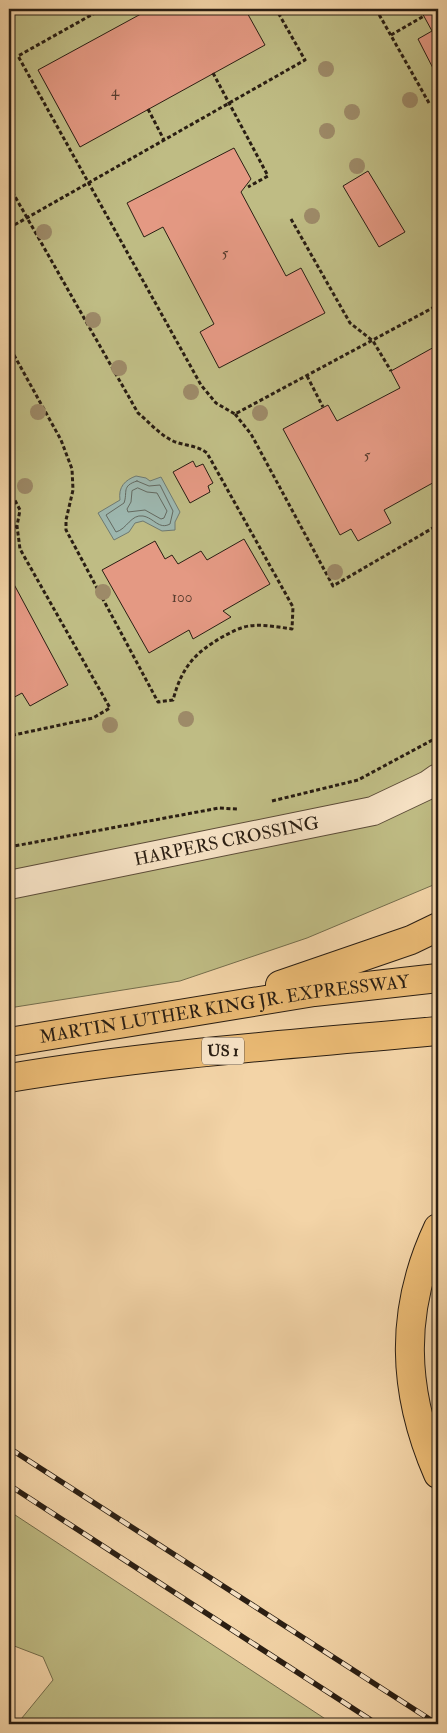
<svg xmlns="http://www.w3.org/2000/svg" width="447" height="1733" font-family="'IM FELL Double Pica',serif">
<style>
.green{fill:#bfbc84;stroke:#746d4c}
.water{fill:#9db7af;stroke:#6f7a71}
.lines{fill:none;stroke-linecap:round;stroke-linejoin:round}
.shore{stroke:#646a61;stroke-width:1}
.building{fill:#e49983;stroke:#2a1e13}
.minor-casing{stroke:#5c4c38;stroke-width:30}
.highway-casing{stroke:#2a1e13;stroke-width:30}
.path{stroke:#2a1e13;stroke-width:3;stroke-dasharray:4 2.5;stroke-linecap:butt}
.minor{stroke:#f7e3c6;stroke-width:28}
.highway{stroke:#eaba74;stroke-width:28}
.rail-casing{stroke:#2a1e13;stroke-width:5.5}
.rail{stroke:#f7e3c6;stroke-width:4;stroke-dasharray:11;stroke-linecap:butt}
.tree{fill:#9d8a68}
.labels{text-anchor:middle;dominant-baseline:central;stroke-width:4.5;stroke-linejoin:round;paint-order:stroke}
.number-label{font-size:15px;fill:#583d2f}
.shield{fill:#f7e3c6;stroke:#685949;stroke-width:1}
.shield-label{font-size:16px;font-weight:bold;fill:#2a1e13}
.street-label{font-size:18px;fill:#2a1e13;stroke:#f7e3c6}
</style>
<rect width="100%" height="100%" fill="#f3d4a7"/>
<filter id="stains"><feTurbulence type="fractalNoise" baseFrequency=".004" numOctaves="4"/><feColorMatrix values="0 0 0 0 .2 0 0 0 0 .09 0 0 0 0 .02 0 0 0 .5 -.17"/></filter>
<radialGradient id="worn" r=".72"><stop offset=".6" stop-color="#630" stop-opacity="0"/><stop offset="1" stop-color="#630" stop-opacity=".3"/></radialGradient>
<path class="green" d="M9,9H438V883L307,938L180,981L9,1008Z
M9,1511L333,1724H17L53,1680L43,1657L9,1644Z"/>
<path class="water" d="M136,476L146,478L150,481L161,477L180,512L175,522V530L162,531L143,521L135,523L129,532L114,540L98,513L120,500C118,487 125,480 136,476Z"/>
<g class="lines">
<path class="shore" d="M137,481L149,486L160,485L173,511L170,524C159,530 154,518 143,516C131,514 127,529 116,532L106,515L124,503C128,492 121,486 137,481Z
M138,488L147,492L157,493L167,511L164,518L161,519L145,510L128,512L127,509L131,502L132,491Z"/>
</g>
<path class="building" d="M150,9H245L265,45L80,147L38,70Z
M420,9H438L437,76L418,39L432,31Z
M234,148L251,179L241,192L286,276L301,268L325,313L219,368L200,332L214,324L163,227L144,237L127,203Z
M368,171L405,232L379,247L343,186Z
M436,346L438,350V480L384,510L391,523L358,541L351,529L340,535L283,429L328,405L337,421L400,388L391,371Z
M193,461L196,467L203,464L213,483L208,486L210,492L190,503L173,472Z
M244,539L270,584L223,611L231,617L193,639L189,630L149,653L102,570L155,541L165,559L172,555L178,564L201,551L207,560Z
M9,575L68,685L30,706L22,693L9,700Z"/>
<g class="lines">
<g class="minor-casing">
<g id="minor">
<path id="s1" d="M9,885L373,811L428,785L438,778"/>
</g>
</g>
<g class="highway-casing">
<g id="highway">
<path d="M280,985L411,940L438,927"/>
<path id="s2" d="M9,1042L314,992L438,978"/>
<path d="M9,1078C151,1054 295,1044 438,1031"/>
<path d="M438,1228C399,1311 402,1391 438,1474"/>
</g>
</g>
<path class="path" d="M102,9L18,56L201,385L216,403L235,414L438,305
M376,9L429,103
M391,35L424,16
M213,73L268,176L248,187
M148,109L164,140
M9,186L138,413C149,422 160,435 173,441C184,446 197,445 207,453L293,607L292,629C278,627 263,624 249,626C241,627 232,632 224,636C194,653 182,667 173,700L158,702L66,530V520L73,490L72,469L61,440L9,346
M291,219L350,323L373,341L391,371
M9,228L305,60L276,9
M307,376L323,407
M235,414L251,434L333,586L438,525
M9,489L20,510L17,526L20,549L110,708L93,718L9,736
M9,530L17,526
M272,801L358,780L438,737
M9,847L219,808L237,809"/>
<use href="#minor" class="minor"/>
<use href="#highway" class="highway"/>
<g class="rail-casing">
<path id="rail" d="M9,1448L437,1724
M9,1485L377,1724"/>
</g>
<use href="#rail" class="rail"/>
</g>
<g class="tree">
<circle cx="326" cy="69" r="8"/>
<circle cx="410" cy="100" r="8"/>
<circle cx="352" cy="112" r="8"/>
<circle cx="327" cy="131" r="8"/>
<circle cx="357" cy="166" r="8"/>
<circle cx="312" cy="216" r="8"/>
<circle cx="44" cy="232" r="8"/>
<circle cx="93" cy="320" r="8"/>
<circle cx="119" cy="368" r="8"/>
<circle cx="191" cy="392" r="8"/>
<circle cx="38" cy="412" r="8"/>
<circle cx="260" cy="413" r="8"/>
<circle cx="25" cy="486" r="8"/>
<circle cx="335" cy="572" r="8"/>
<circle cx="103" cy="592" r="8"/>
<circle cx="186" cy="719" r="8"/>
<circle cx="110" cy="725" r="8"/>
</g>
<g class="labels">
<g class="number-label">
<text x="115" y="91">4</text>
<text x="225" y="253">5</text>
<text x="367" y="455">5</text>
<text x="182" y="597">100</text>
</g>
<rect class="shield" x="202" y="1037.5" width="42" height="27" rx="4"/>
<g class="shield-label">
<text x="223" y="1051">US 1</text>
</g>
<g class="street-label">
<text stroke="none"><textPath href="#s1" startOffset="222">HARPERS CROSSING</textPath></text>
<text stroke="none"><textPath href="#s2" startOffset="218">MARTIN LUTHER KING JR. EXPRESSWAY</textPath></text>
</g>
</g>
<rect width="447" height="1733" fill="none" stroke="#f3d4a7" stroke-width="30"/>
<rect x="10" y="10" width="427" height="1713" fill="none" stroke="#2a1e13" stroke-width="2.5"/>
<rect x="15" y="15" width="417" height="1703" fill="none" stroke="#2a1e13"/>
<rect width="100%" height="100%" filter="url(#stains)"/>
<rect width="100%" height="100%" fill="url(#worn)"/>
</svg>
